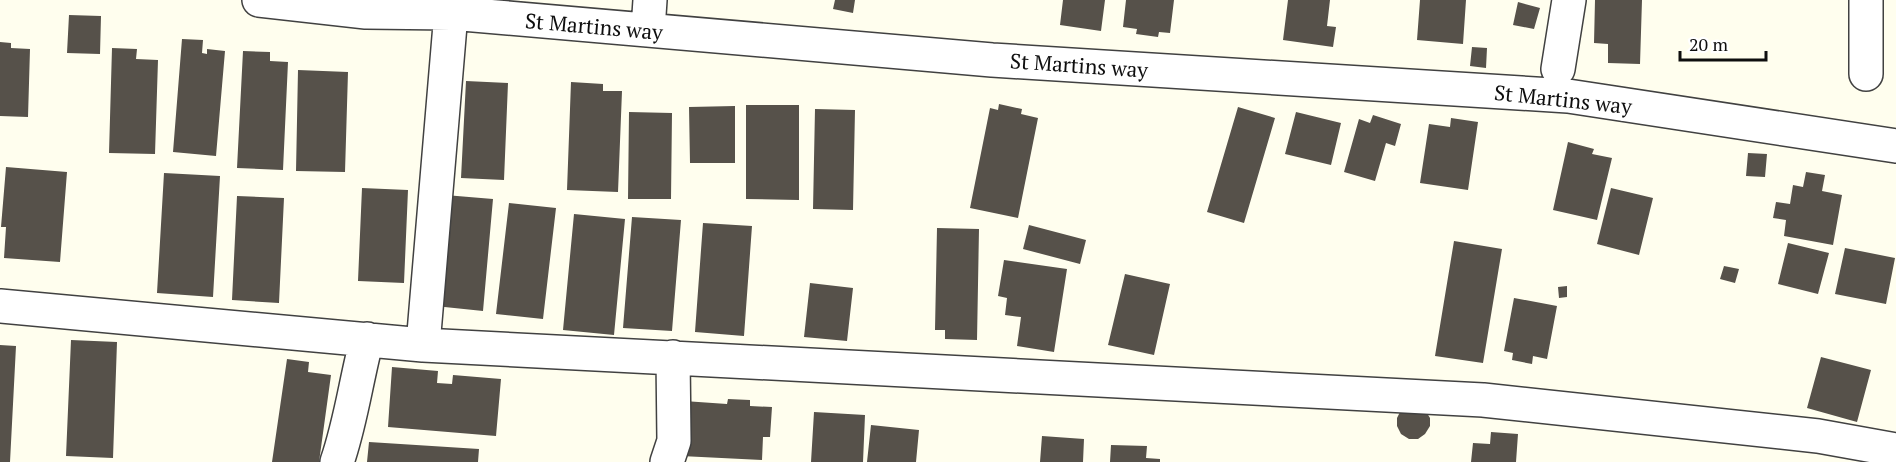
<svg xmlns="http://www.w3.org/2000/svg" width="1896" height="462" font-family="'PT Serif',serif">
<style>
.building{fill:#56514a}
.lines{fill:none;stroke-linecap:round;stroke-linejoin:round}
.minor-casing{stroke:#414141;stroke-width:36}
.minor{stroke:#fff;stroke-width:33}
.labels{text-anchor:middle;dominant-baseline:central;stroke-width:6;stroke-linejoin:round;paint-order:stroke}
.street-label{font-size:21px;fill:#0e0e0e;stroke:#fff}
</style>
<rect width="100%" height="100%" fill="#fffeee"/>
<path class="building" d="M835,0H855L853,13L833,9Z
M1063,0H1105L1101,31L1060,25Z
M1126,0H1174L1170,33L1159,32L1158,37L1136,34L1137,29L1123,27Z
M1288,0H1330L1327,26L1336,27L1333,47L1283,40Z
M1420,0H1466L1463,44L1417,40Z
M1595,0H1642L1640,64L1608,63V44L1594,43Z
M1518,2L1540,8L1534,29L1513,25Z
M69,15L101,16L100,54L67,53Z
M182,39L203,40L202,53L207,54V49L225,51L216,156L173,152Z
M0,42L11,43V48L30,49L28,117L0,116Z
M1472,47L1487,48L1486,68L1470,66Z
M112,48L137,49L136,59L158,60L155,154L109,153Z
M243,51L270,52V61L288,62L283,170L237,168Z
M298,70L348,72L345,172L296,171Z
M466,81L508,83L504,180L461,178Z
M571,82L603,84V91H622L618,192L567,190Z
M999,104L1022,109L1021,114L1038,118L1018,218L970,208L990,108L998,110Z
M746,105H799V200L746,199Z
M735,106V163H690L689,107Z
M1238,107L1275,118L1244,223L1207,212Z
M815,109L855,110L853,210L813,209Z
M629,112L672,113L671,199H628Z
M1296,112L1341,123L1331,165L1285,154Z
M1373,115L1401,124L1395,146L1386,143L1375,181L1344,172L1359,119L1370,123Z
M1451,118L1478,122L1468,190L1420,183L1429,124L1450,127Z
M1568,142L1594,149L1592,154L1612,158L1597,220L1553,210Z
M1748,153L1767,154L1765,177L1746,176Z
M6,167L67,172L60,262L4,258L6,227H1Z
M1806,172L1825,175L1822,191L1842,195L1833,245L1784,236L1786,220L1773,218L1776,202L1790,204L1793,185L1803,187Z
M164,173L220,176L213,297L157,293Z
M362,188L408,190L404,283L358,281Z
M1611,188L1653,198L1639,255L1597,244Z
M445,195L493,199L483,311L435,306Z
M237,196L284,198L279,303L232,300Z
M509,203L556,208L543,319L496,314Z
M574,214L625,219L614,335L563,330Z
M632,217L681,220L672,331L623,328Z
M703,223L752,226L744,336L695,332Z
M1029,225L1086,240L1080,264L1023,249Z
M937,228L979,229L977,340L945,339V330H935Z
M1454,241L1502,249L1483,363L1435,356Z
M1788,243L1829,253L1818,294L1778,284Z
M1845,248L1895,258L1886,304L1835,294Z
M1004,260L1067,269L1054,352L1017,346L1021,317L1005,315L1007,298L998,296Z
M1724,266L1739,269L1735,283L1720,279Z
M1125,274L1170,284L1154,355L1108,345Z
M810,283L853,288L847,341L804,337Z
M1567,286V297L1559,298L1558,287Z
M1514,298L1557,306L1547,359L1533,356L1532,364L1512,360L1513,353L1504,351Z
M71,340L117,342L113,458L66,456Z
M0,345L16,346L10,462H0Z
M1821,357L1871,370L1857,422L1807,408Z
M287,359L309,362L308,372L331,375L319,462H272Z
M392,367L438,371L437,383L452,384L453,375L501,379L496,436L388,427Z
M728,399L750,400V406L772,407L770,437H763L762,460L681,456L684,401L727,404Z
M1401,410H1425L1430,418V426L1425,434L1418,439H1409L1401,434L1397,426V418Z
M814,412L865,415L863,462H811Z
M871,425L919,430L916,462H867Z
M1491,432L1518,434L1516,462H1471L1473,443L1490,444Z
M1042,436L1084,439L1083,462H1040Z
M369,442L479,449L478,462H367Z
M1111,445L1147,446L1146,458L1160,459V462H1110Z"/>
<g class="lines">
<g class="minor-casing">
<path id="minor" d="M259,0L366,12L451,13L992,60L1568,96L1896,146
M1866,0V74
M648,30L650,0
M1558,69L1569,0
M0,306L423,345L1483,400L1818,436L1896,450
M423,345L451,13
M337,462C351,422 356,380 367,339
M667,462L674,441L673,357"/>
</g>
<use href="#minor" class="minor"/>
</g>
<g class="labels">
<g class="street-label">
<text transform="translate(594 26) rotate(5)">St Martins way</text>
<text transform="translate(1079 65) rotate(4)">St Martins way</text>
<text transform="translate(1563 99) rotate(6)">St Martins way</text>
</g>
</g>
<path d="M1680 51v9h86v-9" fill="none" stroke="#0e0e0e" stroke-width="3"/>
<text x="1689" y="51" font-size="18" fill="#0e0e0e" stroke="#ffffff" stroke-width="4.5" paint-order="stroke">20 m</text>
</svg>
